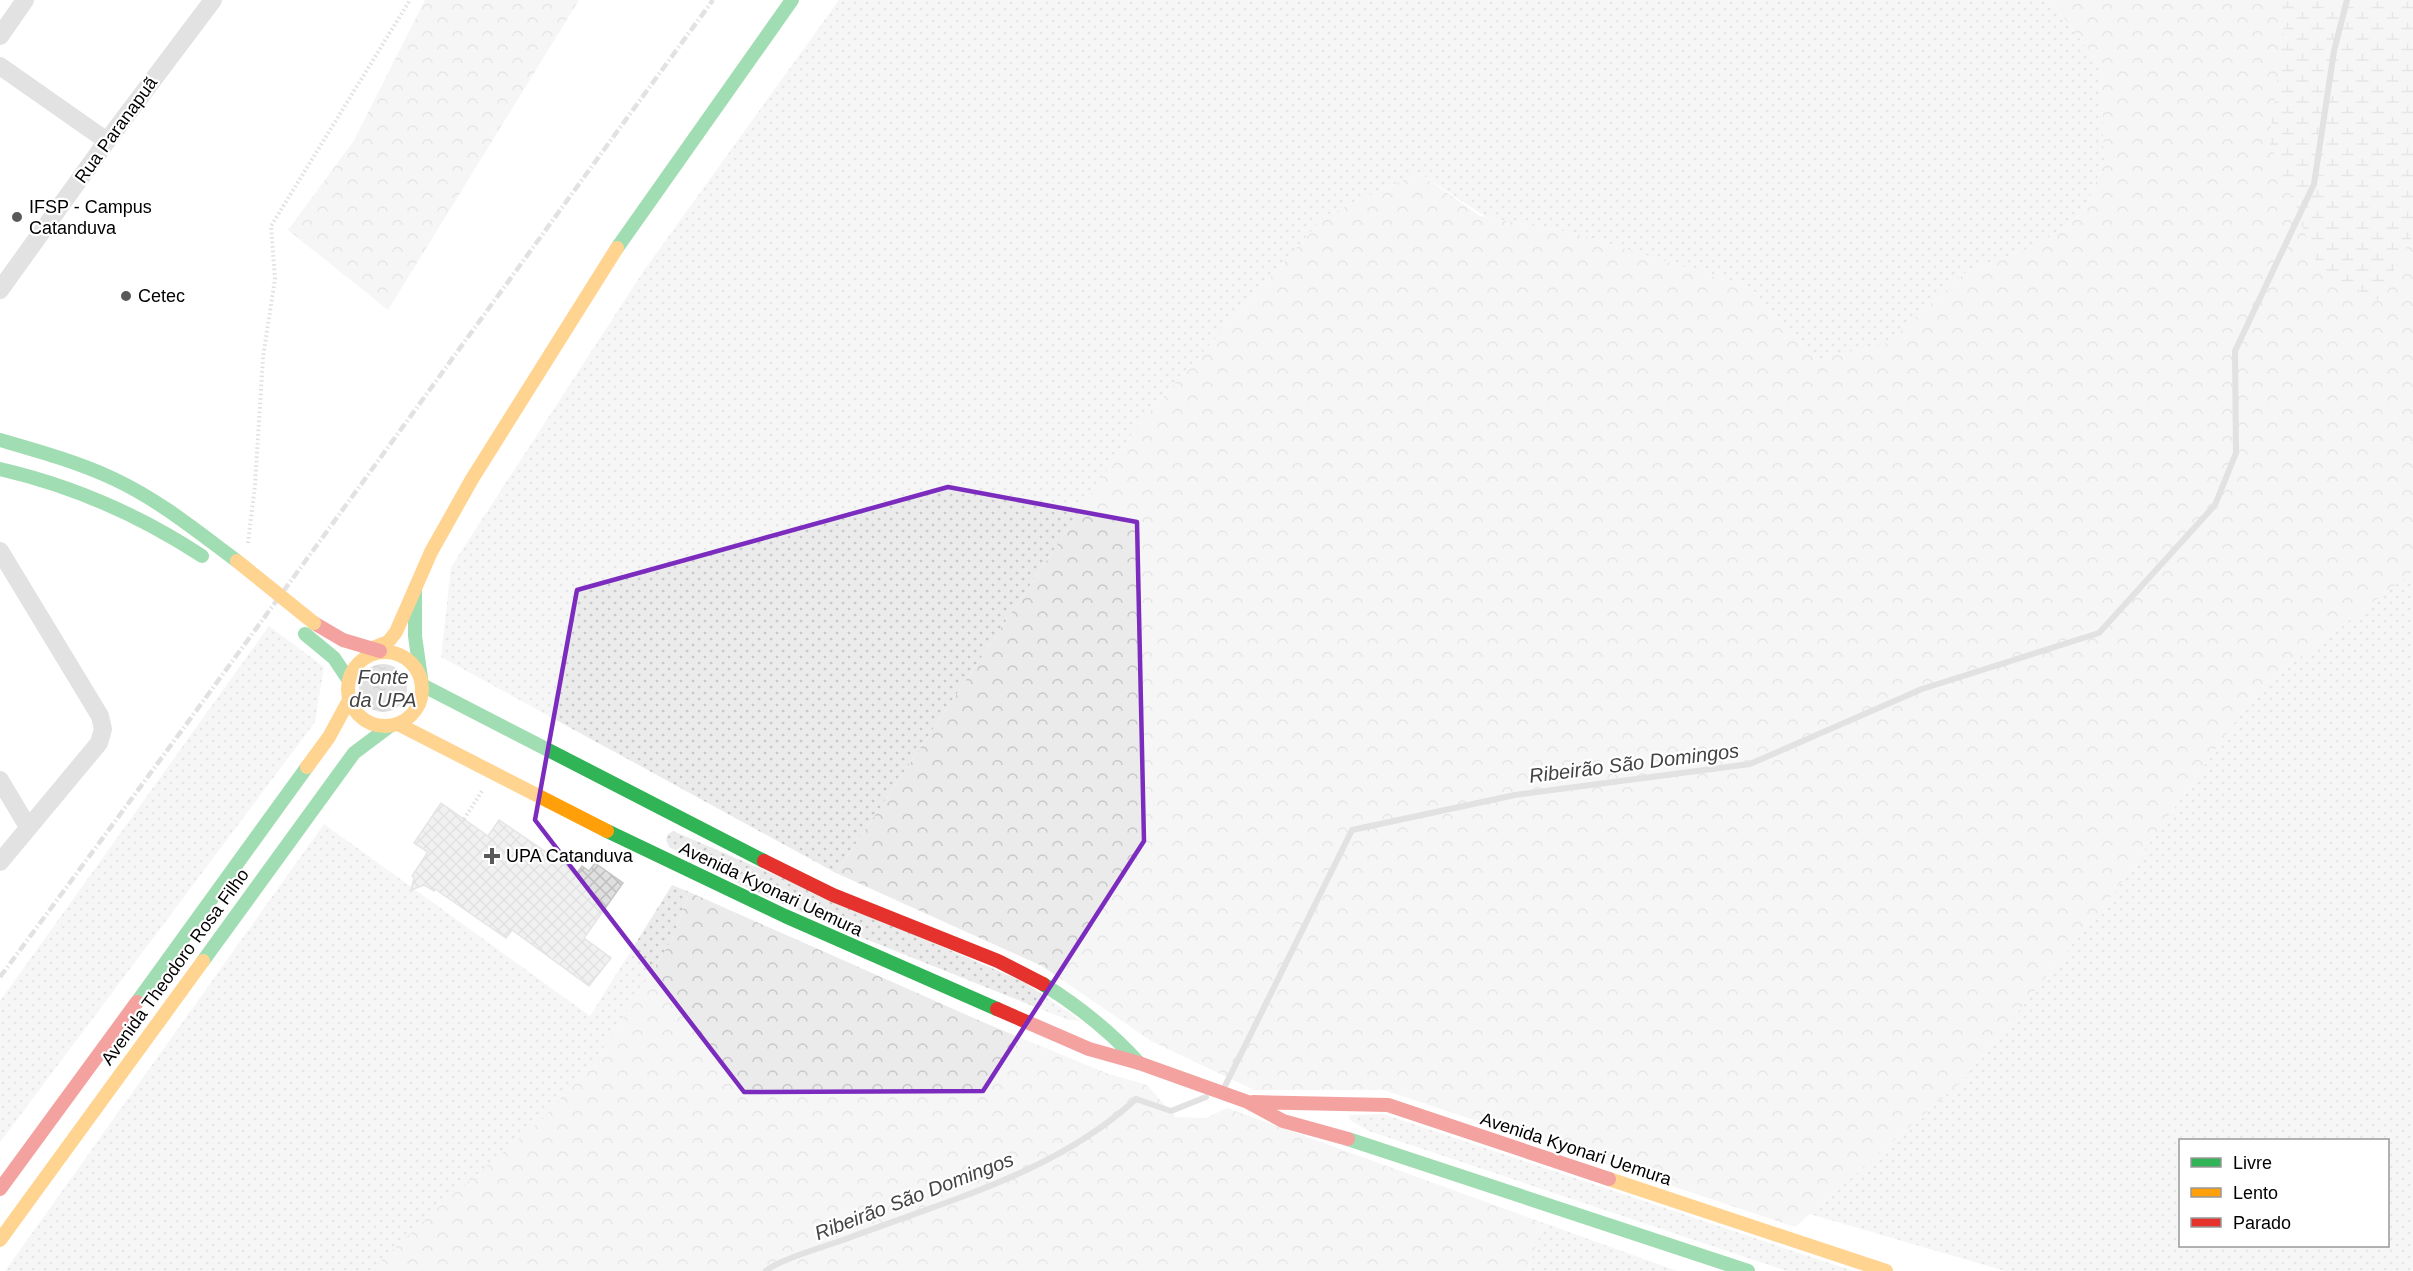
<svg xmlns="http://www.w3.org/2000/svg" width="2413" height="1271" font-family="Helvetica,sans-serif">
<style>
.grass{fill:url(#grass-dots);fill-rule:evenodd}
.forest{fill:url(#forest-crowns)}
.wetland{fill:url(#wetland-marsh)}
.water{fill:url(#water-ripples)}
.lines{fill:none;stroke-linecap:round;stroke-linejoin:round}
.stream{stroke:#bebebe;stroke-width:6}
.building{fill:url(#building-cross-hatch);stroke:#c6c6c6;stroke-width:1.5}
.path{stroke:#b9b9b9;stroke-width:4;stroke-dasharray:1.5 3;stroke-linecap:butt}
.street{stroke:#bebebe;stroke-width:18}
.fast{stroke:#30b455;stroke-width:14}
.slow{stroke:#ff9f0a;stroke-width:14}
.jam{stroke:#e5322d;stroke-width:14}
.rail{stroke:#bebebe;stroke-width:4.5;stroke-dasharray:9 3 1.5 3;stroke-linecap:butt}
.slow-bridge{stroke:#ff9f0a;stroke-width:14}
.marked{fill:none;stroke:#7b2cbf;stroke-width:4.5;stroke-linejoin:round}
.poi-dot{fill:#595959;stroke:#fff;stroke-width:2}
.labels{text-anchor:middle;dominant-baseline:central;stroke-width:4.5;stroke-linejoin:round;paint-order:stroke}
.street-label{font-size:18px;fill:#000;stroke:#fff}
.poi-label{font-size:18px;fill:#000;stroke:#fff;text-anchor:start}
.water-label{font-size:20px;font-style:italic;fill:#434343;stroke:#fff}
</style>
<defs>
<pattern id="grass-dots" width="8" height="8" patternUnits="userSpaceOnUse" patternTransform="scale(1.5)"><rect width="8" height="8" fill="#ebebeb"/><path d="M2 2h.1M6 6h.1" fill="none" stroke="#c8c8c8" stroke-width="1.8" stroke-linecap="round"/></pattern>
<pattern id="forest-crowns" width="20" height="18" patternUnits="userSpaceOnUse" patternTransform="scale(1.5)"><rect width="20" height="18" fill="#ebebeb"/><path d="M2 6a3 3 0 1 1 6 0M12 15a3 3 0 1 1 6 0" fill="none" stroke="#c8c8c8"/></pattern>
<pattern id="wetland-marsh" width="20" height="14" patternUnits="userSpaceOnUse" patternTransform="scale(1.5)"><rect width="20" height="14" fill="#ebebeb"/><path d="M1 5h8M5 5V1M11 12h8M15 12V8" fill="none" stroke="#c8c8c8"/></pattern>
<pattern id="water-ripples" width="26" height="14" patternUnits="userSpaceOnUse" patternTransform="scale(1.5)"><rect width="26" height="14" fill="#bebebe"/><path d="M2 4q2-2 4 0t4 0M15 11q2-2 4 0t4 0" fill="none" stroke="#a2a2a2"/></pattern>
<pattern id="building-cross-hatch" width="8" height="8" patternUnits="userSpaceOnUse" patternTransform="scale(1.5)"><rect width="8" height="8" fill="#dfdfdf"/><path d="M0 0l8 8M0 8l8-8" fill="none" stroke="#bebebe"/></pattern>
</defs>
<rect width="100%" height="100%" fill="#fff"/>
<path class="grass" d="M839,0H2050L2101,66L2104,160L2085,211L2040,244L1965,273L1887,343L1816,360L1751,288L1578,234L1486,217L1419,173L1325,216L1138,425L836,873L441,657L451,567L645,269Z
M2413,572V1271H2005L1810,1214L1963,1080L2116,890L2259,688ZM2180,1140H2388V1246H2180Z
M269,626L324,667L315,722L0,1142V1001Z
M324,824L590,1016L672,885L689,892L673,938L602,1050L563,1096L556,1271H5Z
M673,831L1024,982L1081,1021L1068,1020L838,928L749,889L669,847L666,840L668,834Z
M1383,1114L1853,1271H1787L1369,1131L1350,1120L1349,1115Z
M1544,1223L1677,1271H1527Z"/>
<path class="forest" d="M425,0H579L388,310L288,230L353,142Z
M2050,0H2413V572L2259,688L2116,890L1963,1080L1795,1227L1384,1090H1254L1151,1041L1042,966L836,873L1138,425L1325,216L1419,173L1480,216L1578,234L1751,288L1816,360L1887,343L1965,273L2040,244L2085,211L2104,160L2101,66Z
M689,892L985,1023L1106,1073L1147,1085L1175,1117L1206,1118L1227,1108L1544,1223L1527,1271H370L450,1197L545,1117L602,1050L673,938Z"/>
<path class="wetland" d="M2285,0H2413V235L2378,300L2320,272L2269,141L2283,39Z"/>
<path class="water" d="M359 688a24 24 0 1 1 48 0a24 24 0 1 1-48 0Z"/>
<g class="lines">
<path class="stream" d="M1225,1086L1352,830L1515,795L1750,764L1922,689L2099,633L2215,505L2236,453L2235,351L2314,184L2334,51L2347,0
M766,1271C779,1259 831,1245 851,1237C949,1200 1057,1172 1136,1099L1171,1111L1206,1097"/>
</g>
<path class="building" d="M441,803L488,836L499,820L577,873L582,866L589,871L595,863L623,883L584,938L611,958L589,986L512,930L506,938L435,889L434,891L424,885L411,890L414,878L412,876L428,852L414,843Z"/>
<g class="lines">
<path class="path" d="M248,543L255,485L263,357L275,279L271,226L410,0
M464,819L482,791"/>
<path class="street" d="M0,36L25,0
M0,66L107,141
M0,290L107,141L213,0
M0,551L100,716L103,729L99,743L0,862
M0,780L28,827"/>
<path class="fast" d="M617,248L792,0
M0,440C38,451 78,462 114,479C159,500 198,532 237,561
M0,469C74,486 138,514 202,556
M415,590V636L422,685L764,861
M305,634L334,658L348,679
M607,831L785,916L997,1009
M203,961L354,753L390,726
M1043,984C1080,1007 1110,1031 1139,1063
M137,1002L307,767
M1348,1139L1748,1271"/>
<path class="slow" d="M370,649L388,642L396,632L431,552L472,479L617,248
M348 689a37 37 0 1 1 74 0a37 37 0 1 1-74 0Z
M398,724L607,831
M307,767L329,737L349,700
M1609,1179L1886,1271
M0,1240L203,961"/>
<path class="jam" d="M314,623L343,640L380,651
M764,861L833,895L998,961L1043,984
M997,1009L1089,1049L1139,1063L1248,1102L1283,1121L1348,1139
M1253,1102L1388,1105L1609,1179
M0,1189L137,1002"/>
<path class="rail" d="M0,977C240,654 475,326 713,0"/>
<path class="slow-bridge" d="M237,561L314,623"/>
</g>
<path d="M0 0H2413V1271H0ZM948,487L1137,522L1144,841L983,1091L744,1092L535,820L577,590Z" fill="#fff" fill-opacity=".55" fill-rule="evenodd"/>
<path class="marked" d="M948,487L1137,522L1144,841L983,1091L744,1092L535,820L577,590Z"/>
<g class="poi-dot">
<circle cx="17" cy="217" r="6"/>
<circle cx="126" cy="296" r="6"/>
<path d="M489 847h6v6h6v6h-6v6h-6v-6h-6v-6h6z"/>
</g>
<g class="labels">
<g class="street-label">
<text transform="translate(116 130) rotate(-54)">Rua Paranapuã</text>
<text transform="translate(771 889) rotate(25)">Avenida Kyonari Uemura</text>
<text transform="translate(175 967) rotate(-54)">Avenida Theodoro Rosa Filho</text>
<text transform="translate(1576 1149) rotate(18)">Avenida Kyonari Uemura</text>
</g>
<g class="poi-label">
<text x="29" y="207">IFSP - Campus<tspan x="29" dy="21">Catanduva</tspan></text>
<text x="138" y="296">Cetec</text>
<text x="506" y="856">UPA Catanduva</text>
</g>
<g class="water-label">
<text x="383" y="677">Fonte<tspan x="383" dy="23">da UPA</tspan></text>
<text transform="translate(1634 763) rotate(-7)">Ribeirão São Domingos</text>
<text transform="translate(914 1196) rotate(-21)">Ribeirão São Domingos</text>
</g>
</g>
<rect x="2179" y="1139" width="210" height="108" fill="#ffffff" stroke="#999999" stroke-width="1.5"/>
<rect x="2191" y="1158" width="30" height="9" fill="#30b455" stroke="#999999" stroke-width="1.5"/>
<text x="2233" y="1169" font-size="18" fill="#000000">Livre</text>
<rect x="2191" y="1188" width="30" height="9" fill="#ff9f0a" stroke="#999999" stroke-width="1.5"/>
<text x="2233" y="1199" font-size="18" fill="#000000">Lento</text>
<rect x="2191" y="1218" width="30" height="9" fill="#e5322d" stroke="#999999" stroke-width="1.5"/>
<text x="2233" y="1229" font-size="18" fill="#000000">Parado</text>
</svg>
